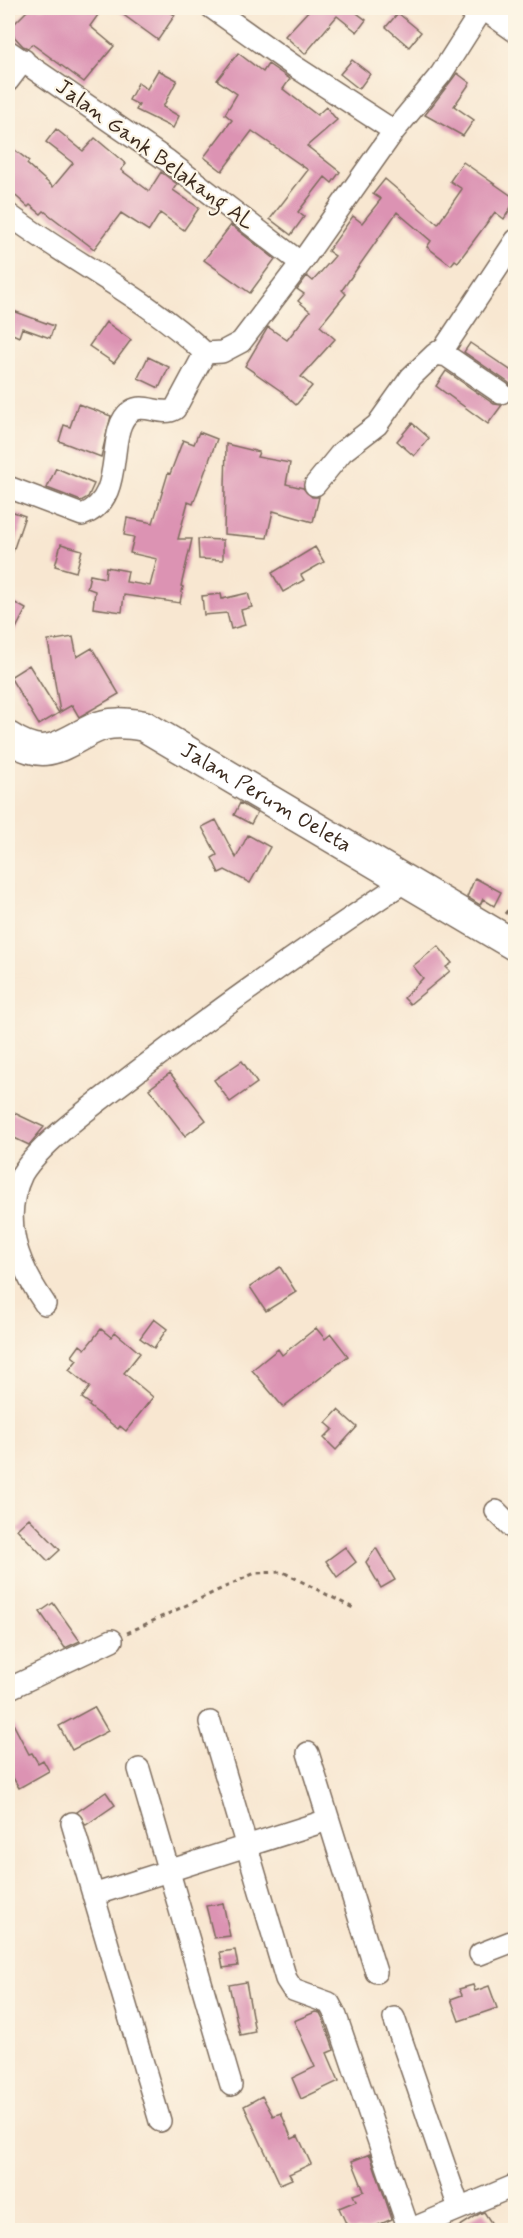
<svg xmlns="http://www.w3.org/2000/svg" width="523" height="2238" font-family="Mynerve,sans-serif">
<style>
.building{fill:#dc93b3}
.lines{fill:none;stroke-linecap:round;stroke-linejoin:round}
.street-casing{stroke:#7d6c5d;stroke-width:24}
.secondary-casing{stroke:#7d6c5d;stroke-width:33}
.path{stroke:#7d6c5d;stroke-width:3;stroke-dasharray:4.5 4.5;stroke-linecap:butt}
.street{stroke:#fff;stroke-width:21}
.secondary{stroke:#fff;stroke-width:30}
.labels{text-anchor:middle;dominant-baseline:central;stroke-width:4.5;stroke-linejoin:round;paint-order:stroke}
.street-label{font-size:22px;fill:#3b2a1e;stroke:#fcf5e5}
</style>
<rect width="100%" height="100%" fill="#fcf5e5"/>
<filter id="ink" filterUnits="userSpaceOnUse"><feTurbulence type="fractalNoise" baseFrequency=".0167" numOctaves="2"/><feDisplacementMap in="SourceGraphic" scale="12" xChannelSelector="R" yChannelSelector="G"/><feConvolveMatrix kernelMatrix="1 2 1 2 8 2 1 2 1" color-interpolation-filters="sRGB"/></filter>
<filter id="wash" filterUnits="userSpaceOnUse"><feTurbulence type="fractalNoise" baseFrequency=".008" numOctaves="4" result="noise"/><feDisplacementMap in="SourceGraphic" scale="24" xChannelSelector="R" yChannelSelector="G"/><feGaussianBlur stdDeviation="1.35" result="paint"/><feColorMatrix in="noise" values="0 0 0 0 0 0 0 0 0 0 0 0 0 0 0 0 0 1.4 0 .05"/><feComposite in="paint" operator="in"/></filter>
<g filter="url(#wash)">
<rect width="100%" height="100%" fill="#f8e7d1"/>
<g id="blocks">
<path class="building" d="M30,8H103L90,26L114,46L84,82L32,44L28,48L23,46L8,30Z
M114,8H164L175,15L158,40Z
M311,8H350L366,20L357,32L337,16L305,54L285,36Z
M398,13L421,32L409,47L386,27Z
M238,53L263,72L268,64L290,79L283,89L317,115L326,107L337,120L307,146L340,172L332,183L325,177L298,212L304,217L291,235L270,219L308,170L252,131L222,171L204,157L232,120L225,114L237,94L217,80Z
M352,60L370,74L359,89L340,74Z
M158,70L177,80L163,107L179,116L173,128L136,110L139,105L129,100L138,83L147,89Z
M457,73L470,83L454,106L474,120L463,136L425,115Z
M56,129L83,151L95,138L126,164L121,170L149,191L161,172L177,184L173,190L199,208L184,230L160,213L149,231L121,213L94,249L44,211L41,214L30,205L28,207L8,189V145L29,161L27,164L53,187L73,163L46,142Z
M463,162L516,199L504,219L495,212L458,262L455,260L451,265L427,247L431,241L397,212L342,290L346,294L320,326L335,339L301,377L312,386L296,405L281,391L245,366L268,327L287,340L310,311L298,301L304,294L297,289L307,276L313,281L335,256L328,251L353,216L362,223L381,199L373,194L385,179L438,224L462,189L450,181Z
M231,225L275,259L250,293L204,260Z
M8,309L54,326L50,338L22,328L19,337L8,332Z
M106,322L131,340L114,363L89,346Z
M470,343L516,374V398L509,383L464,352Z
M148,357L169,367L159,388L138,378Z
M446,371L494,404L502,405L488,424L436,386Z
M78,404L111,416L101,457L59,441L64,425L70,427Z
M412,423L429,438L414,456L397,441Z
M199,432L217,439L193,504L188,502L178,539H192L181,586L183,587L180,603L124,595L122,612L93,608L95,591L87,588L90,575L105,578L106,567L128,571L126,582L150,586L157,559L130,553L134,537L124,535L127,518L153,523L168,473L170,474L183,440L194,444Z
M226,444L259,452L257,457L290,463L286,484L303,488L312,497H319L313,522L273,511L267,538L224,534Z
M56,468L94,484L88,497L81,501L47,488Z
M8,510L25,516L10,560L8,559Z
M198,539L223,540V560L199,559Z
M61,544L82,550L76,572L55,566Z
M315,547L324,562L301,575L304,580L283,592L272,573Z
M248,593L252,607L241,610L245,625L231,629L227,613L204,615L202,596L221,594L222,599Z
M8,599L26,609L8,644Z
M73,637L77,657L92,648L119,694L79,717L72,705L60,712L48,641Z
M29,665L59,713L39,725L10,677Z
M240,803L257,813L251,824L234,815Z
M216,820L236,858L248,835L270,847L250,883L225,870L219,873L212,858L217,855L202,827Z
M475,878L501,892L494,906L483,899L480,905L467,897Z
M438,946L452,963L446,967L450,971L410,1004L404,998L423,978L413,966Z
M242,1061L257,1083L230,1102L214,1080Z
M170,1073L206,1120L185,1136L149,1089Z
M8,1110L44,1127L29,1145L8,1135Z
M280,1267L296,1292L266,1311L250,1287Z
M154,1319L167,1329L154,1348L140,1338Z
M316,1328L325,1339L331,1334L348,1356L283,1407L252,1370L278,1349L282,1355Z
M101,1329L111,1337L115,1332L140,1353L124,1373L153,1397L126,1431L120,1426L118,1429L89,1406L90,1404L82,1398L90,1387L69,1370L77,1360L72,1356L80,1345L85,1349Z
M338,1410L357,1427L336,1450L324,1438L333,1429L326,1423Z
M29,1518L60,1550L48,1561L17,1529Z
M345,1547L356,1562L337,1577L326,1561Z
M376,1548L395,1580L381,1588L366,1562Z
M53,1603L80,1641L65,1648L56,1635L40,1612Z
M94,1707L108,1731L72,1750L59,1726Z
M8,1714L29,1754L32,1753L38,1763L43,1760L49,1771L19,1788L8,1769Z
M106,1792L115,1805L86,1825L77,1812Z
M223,1903L230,1936L214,1938L206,1906Z
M235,1950L238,1966L223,1968L220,1952Z
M246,1982L255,2032L240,2035L229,1985Z
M473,1985L475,1991L489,1986L497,2008L459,2021L451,1999L462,1995L459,1989Z
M315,2012L320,2013L324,2021L334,2050L327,2053L339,2081L301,2099L292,2078L315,2067L294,2021Z
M262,2096L273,2116L281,2113L292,2139L298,2136L311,2164L289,2174L292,2179L280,2184L244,2106Z
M370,2154L392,2219L367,2230H349L339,2208L356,2201L353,2195L364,2191L352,2161Z
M484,2212L496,2230H454L479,2214Z"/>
</g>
</g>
<g filter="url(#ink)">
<use href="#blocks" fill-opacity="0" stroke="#7d6c5d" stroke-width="1.5"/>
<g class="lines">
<g class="street-casing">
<path id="street" d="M212,8L294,66L394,131
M482,8L516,32
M8,51L168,161L301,263L394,131L441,74L483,8
M8,81L24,60
M8,214C72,262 147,298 205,353L222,352L241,342L301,263
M435,354L445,347L516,240
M315,485L342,452L377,425L411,377L435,354L447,356L501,393
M8,487L82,515C129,499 103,430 131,411C144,402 162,417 175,409L205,353
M45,1304C18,1265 0,1220 22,1174C42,1141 102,1099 134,1074C223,1006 314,942 407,880
M496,1511L516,1531
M8,1689L112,1640
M210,1722L286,1979L293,1990L329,2003L336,2016L409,2230L516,2185
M308,1753L376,1972
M139,1769L231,2085
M72,1823L160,2121
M93,1895L328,1820
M480,1954L516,1940
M394,2018L459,2208"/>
</g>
<g class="secondary-casing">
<g id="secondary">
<path id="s1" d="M8,737C46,762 58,746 93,729C109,721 127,723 144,726L516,946"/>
</g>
</g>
<path class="path" d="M505,914L516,900
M127,1633L255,1573L283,1572L355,1609"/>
<use href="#street" class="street"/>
<use href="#secondary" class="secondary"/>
</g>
</g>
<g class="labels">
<g class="street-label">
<text transform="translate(155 155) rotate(36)">Jalan Gank Belakang AL</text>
<text stroke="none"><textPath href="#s1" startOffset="286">Jalan Perum Oeleta</textPath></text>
</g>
</g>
<rect width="523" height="2238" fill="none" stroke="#fcf5e5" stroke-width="30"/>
</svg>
